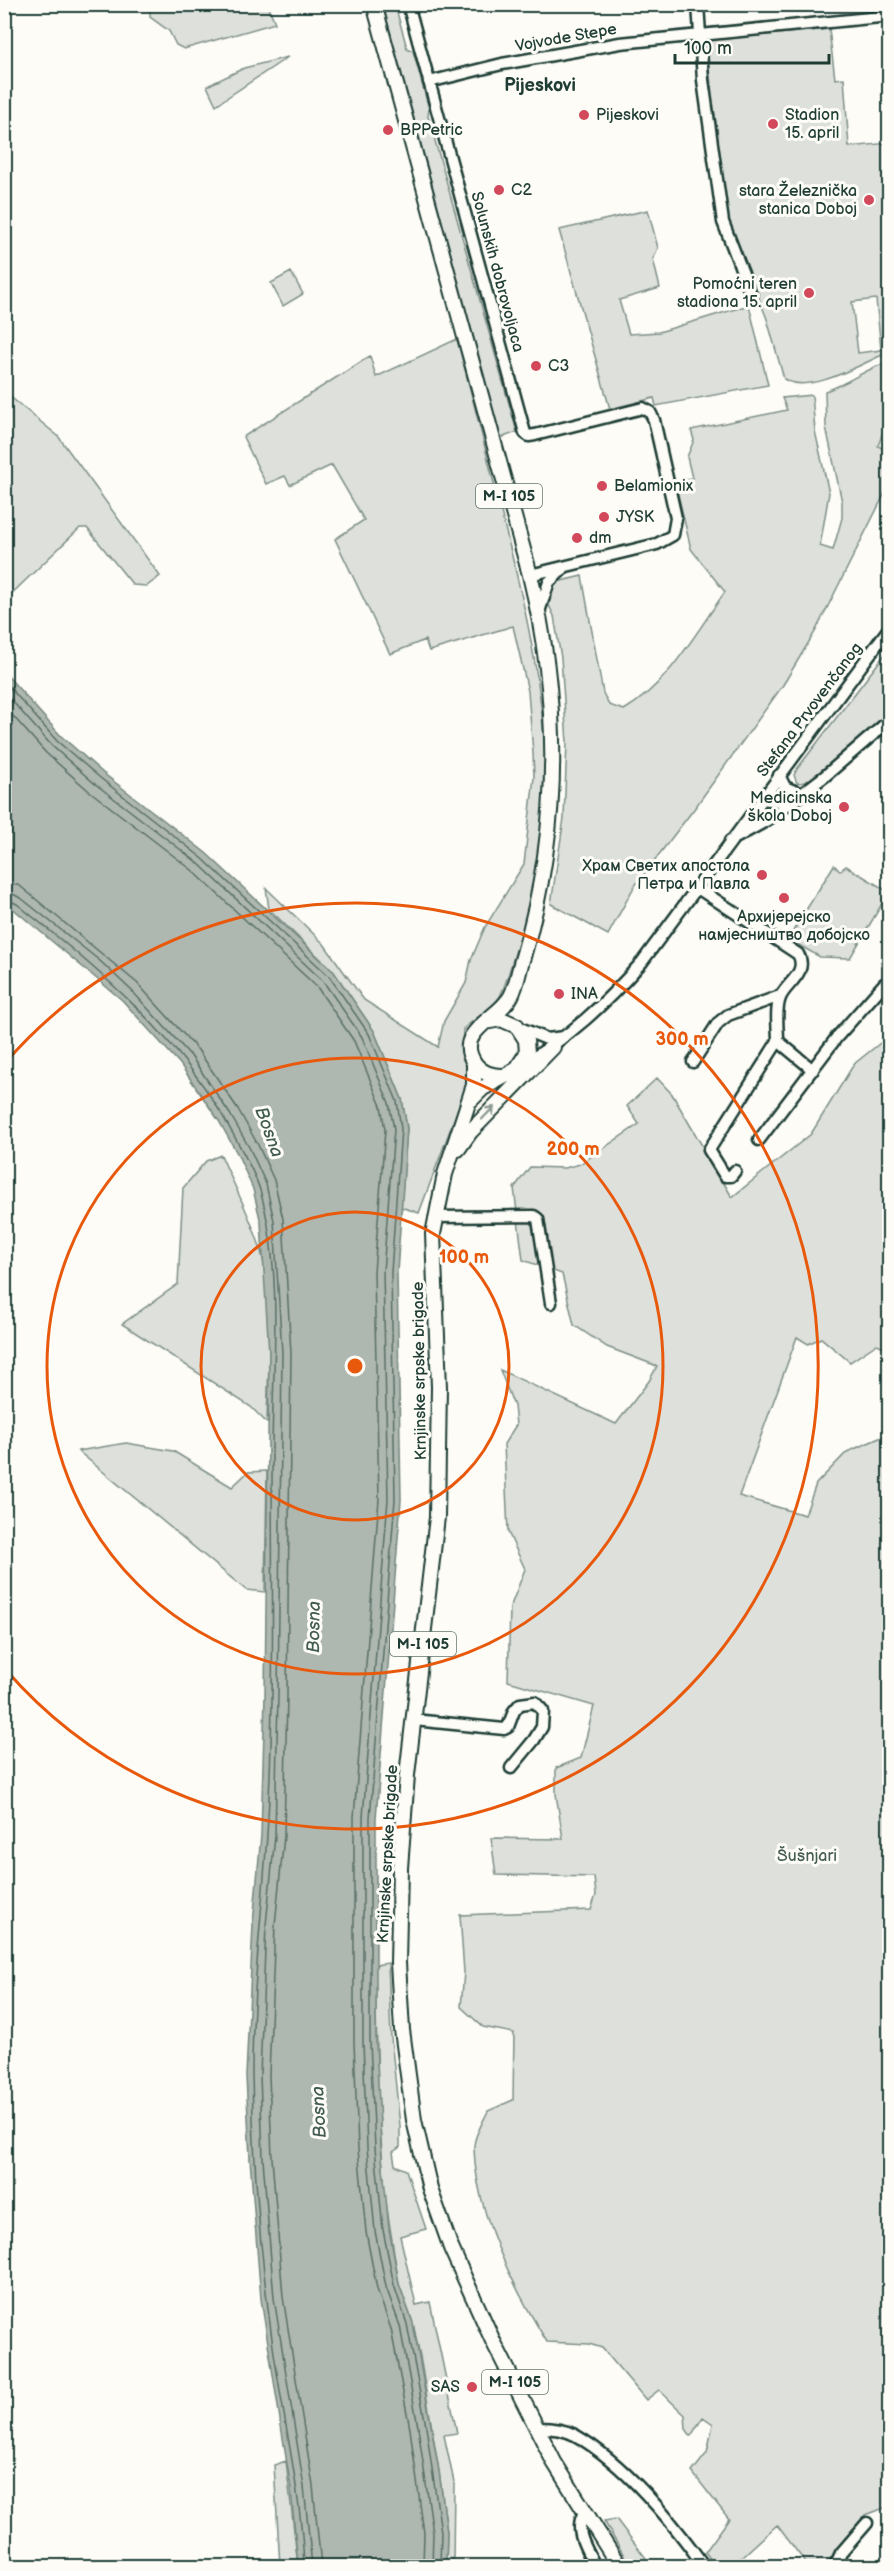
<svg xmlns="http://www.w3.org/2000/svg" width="894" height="2571" font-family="'Balsamiq Sans',sans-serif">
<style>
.green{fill:#dde0db;stroke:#7e8e88;stroke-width:1.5;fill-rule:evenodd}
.water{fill:#aeb8b1;stroke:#75877f;stroke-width:1.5}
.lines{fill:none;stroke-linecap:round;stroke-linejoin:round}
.shore{stroke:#586e66;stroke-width:1.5}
.minor-casing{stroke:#1f3d34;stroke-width:15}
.major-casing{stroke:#1f3d34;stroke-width:18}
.minor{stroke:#fdfcf7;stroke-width:10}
.major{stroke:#fdfcf7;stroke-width:14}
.oneway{stroke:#8e9c96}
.ring{fill:none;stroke:#e8590c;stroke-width:3}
.poi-dot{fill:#d1495b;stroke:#fdfcf7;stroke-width:2}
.labels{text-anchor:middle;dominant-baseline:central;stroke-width:6;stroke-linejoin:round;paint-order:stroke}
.shield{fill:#fdfcf7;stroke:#62766e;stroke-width:1.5}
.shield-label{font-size:15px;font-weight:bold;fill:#1f3d34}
.street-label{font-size:16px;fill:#1f3d34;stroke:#fdfcf7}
.poi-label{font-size:16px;fill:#1f3d34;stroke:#fdfcf7;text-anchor:start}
.park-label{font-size:16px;fill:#455e55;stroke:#fdfcf7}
.neighbourhood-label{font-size:18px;font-weight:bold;fill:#1f3d34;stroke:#fdfcf7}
.water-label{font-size:18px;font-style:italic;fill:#435c53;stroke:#fdfcf7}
.centre{fill:#e8590c;stroke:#fdfcf7;stroke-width:3}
.ring-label{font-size:18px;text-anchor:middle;font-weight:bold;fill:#e8590c;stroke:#fdfcf7;stroke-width:6;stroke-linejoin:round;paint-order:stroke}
</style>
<rect width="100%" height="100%" fill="#fdfcf7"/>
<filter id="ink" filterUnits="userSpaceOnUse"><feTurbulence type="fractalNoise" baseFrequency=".0167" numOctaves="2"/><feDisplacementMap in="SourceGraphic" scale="12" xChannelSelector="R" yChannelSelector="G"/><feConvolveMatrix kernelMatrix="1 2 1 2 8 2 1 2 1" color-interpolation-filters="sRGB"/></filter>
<g filter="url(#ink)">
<path class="green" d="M150,5H268L275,23L184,49L176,45L169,31L150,17Z
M383,5H395L407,48L413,51L429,109L428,116L517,432L501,438Z
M829,29L835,79L844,78L849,147L889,143V352C864,362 810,396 784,379L767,319L728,220L706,45L711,40ZM876,299L881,350L858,353L852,302Z
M288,57L216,105L207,86L244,68Z
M648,210L658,248L653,259L660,288L619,300L629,334L659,332L749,305L768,385L656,406L654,398L610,409L559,230Z
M291,272L303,294L283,306L271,283Z
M457,339C473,400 489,462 504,524C541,668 568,798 518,944C512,960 508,981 500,996C492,1010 475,1018 463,1029L462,1052L469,1069V1079L419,1213L401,1207L407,1128L402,1099L374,1031L334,972L269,909L266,888L324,944L364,1000L438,1047L444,1021L466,983L471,960L485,927L524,864L534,777L533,753L528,691L513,626L429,651L425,640L390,654L335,539L364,520L332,465L290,485L285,476L266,484L243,437L370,356L376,377Z
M889,362V415L878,446L889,451V481L887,489L815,632L783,685L694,809L634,887L608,935L551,904L564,818L567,742L561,658L554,616L546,599L557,582L582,576L603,693L609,705L624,710C668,685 696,632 725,592L691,549L675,482L692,478L687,457L694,440L691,430L787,410L782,398L812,395L815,431L829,493L820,546L833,550L842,518V502L826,427L825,391C848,384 866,368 889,362Z
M8,395L58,436L160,576L147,586L133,585L87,528H80L5,600L4,398Z
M889,649V710C873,726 818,785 797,783L794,775L797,769Z
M834,865L840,871L846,866L889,892L850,958L820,957L788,939Z
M889,1036V1349L877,1344L850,1362L821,1338L808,1344L797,1337L739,1496L805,1515L816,1484L847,1452L889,1434V2511L884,2508L866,2515L824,2566H808L777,2525L732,2566H716L705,2552L729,2519L692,2472L707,2453L713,2424L703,2417L691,2436L686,2429L685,2415L659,2390L646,2400L602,2348L589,2344L547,2342C514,2288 476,2214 474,2149C473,2138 483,2122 488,2111L513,2100L514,2033L483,2027L461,2007L464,1972L460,1915L591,1910L596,1895L594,1877L496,1875L491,1838L563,1839L556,1794V1768L581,1758L594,1706L508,1681L510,1608L525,1569L508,1532L504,1444L516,1425L514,1406L500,1370L616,1424L649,1381L657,1366L607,1347L574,1325L562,1274L523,1260L514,1188L530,1167L565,1168L580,1164L639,1124L627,1106L657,1078L672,1094L732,1197L811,1134L854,1064Z
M221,1155C234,1185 249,1214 259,1244C275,1295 268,1370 267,1423L251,1407L122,1324L178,1284L183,1188L206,1161Z
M126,1443L173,1451L232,1487L248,1472L267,1471L265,1592L246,1590L78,1451Z
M388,1963L391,2038L400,2126V2147L393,2152L395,2165L406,2170L426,2229L400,2236L416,2305L430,2302L457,2433L444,2435L454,2482L453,2566H446L447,2532L439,2471L421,2362L413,2323L399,2284L385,2196L378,2097L375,1965Z
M286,2461L298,2566H280L274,2465Z
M616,2519L652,2566H630L604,2521Z"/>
<path class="water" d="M4,672L61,736L103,773L206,853L334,972L374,1031L402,1099L407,1128L397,1272L401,1500L376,1818V2041L381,2147L389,2229L399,2284L413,2323L439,2471L447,2532L446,2566H298L291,2489L261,2299L250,2159L246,2076L253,1924L261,1835L265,1695L269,1353L261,1223L253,1189L238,1155L219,1121L180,1064L122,1000L5,902Z"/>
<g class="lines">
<path class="shore" d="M4,681L57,741L99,777L202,858L329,976L369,1034L397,1101L401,1129L391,1272L395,1499L370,1818V2042L375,2148L383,2230L394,2285L407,2324L426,2426L441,2532L440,2566
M4,692L52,746L94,783L198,863L323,981L362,1037L389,1103L394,1129L383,1272L388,1499L363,1817V2042L367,2148L375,2231L386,2287L400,2326L418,2427L433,2533L432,2566
M4,706L46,753L88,790L192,870L317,987L354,1041L381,1106L385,1130L374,1272L379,1499L354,1817V2042L358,2149L366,2232L377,2289L391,2329L410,2429L424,2533L423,2566
M4,881L20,886L137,983L198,1050L238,1109L258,1145L274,1180L283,1219L291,1353L287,1696L284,1836L275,1925L269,2075L272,2158L283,2297L313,2486L321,2566
M4,890L21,898L100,961L132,991L191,1056L230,1114L250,1149L266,1184L274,1221L282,1353L278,1695L275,1836L266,1925L260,2075L263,2159L274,2298L304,2487L312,2566
M4,898L17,904C100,971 182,1038 233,1134C243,1152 254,1171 260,1190C284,1273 272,1370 272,1455C272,1581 275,1709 267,1835C262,1915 252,1994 252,2074C253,2162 260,2252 272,2339C282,2415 301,2489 304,2566"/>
<g class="minor-casing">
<path id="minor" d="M408,4L525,433L529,436L535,435L643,408L650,412L654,420L676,518L673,535L657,544L530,575
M698,4L703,80L723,222L752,297
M429,82L502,64L620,43L890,16
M539,612L549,582L563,569
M779,775L785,787L799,793
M762,799L778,801L791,796
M730,841L766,821L825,776L890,720
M696,887L798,954C809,973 785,984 780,998C775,1010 778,1028 778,1041L813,1070
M520,1028L547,1039L564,1037
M693,1062L718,1023L728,1015L780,996
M521,1065C569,1038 605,1004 642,962L890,627
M759,1140L837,1037L884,984L890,983
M735,1171L731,1176H725L709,1150L778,1041
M435,1217L534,1216L538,1219L551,1303
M414,1720L504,1729L508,1727L514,1711L520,1704L535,1702L543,1711L542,1727L534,1740L511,1768
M539,2428C551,2428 565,2430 575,2435C624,2463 672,2521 704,2566
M584,2513C573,2530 587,2550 595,2566
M835,2566L841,2553L867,2523"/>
</g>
<g class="major-casing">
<path id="major" d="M374,4L530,575C561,702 560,831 523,957C519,969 517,985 511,996C499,1019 452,1032 475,1064C482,1074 492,1076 503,1076
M474,1063V1085L445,1174L433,1234L439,1387L437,1517L407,1775L400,1868L398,1963L402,2030L414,2120L430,2189L451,2248L493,2341L554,2462L619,2566
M471,1100L483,1088L516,1070L527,1053L526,1040L517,1026L501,1019L485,1022
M458,1149L470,1132L553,1047"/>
</g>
<use href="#minor" class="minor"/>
<use href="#major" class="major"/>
</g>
<defs><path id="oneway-shaft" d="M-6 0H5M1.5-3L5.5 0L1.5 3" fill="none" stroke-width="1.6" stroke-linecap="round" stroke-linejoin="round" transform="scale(1.5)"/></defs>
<use class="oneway" href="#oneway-shaft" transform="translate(488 1113) rotate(-46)"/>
</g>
<g class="ring">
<circle cx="355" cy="1366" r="154"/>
<circle cx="355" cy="1366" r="308"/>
<path d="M6 1062A463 463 0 1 1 6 1670"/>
</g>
<g class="poi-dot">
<circle cx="584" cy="115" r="6"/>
<circle cx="773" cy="124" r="6"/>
<circle cx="388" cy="130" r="6"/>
<circle cx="499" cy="190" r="6"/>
<circle cx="869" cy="200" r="6"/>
<circle cx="809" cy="293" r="6"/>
<circle cx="536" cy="366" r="6"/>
<circle cx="602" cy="486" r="6"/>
<circle cx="604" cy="517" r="6"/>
<circle cx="577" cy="538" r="6"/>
<circle cx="844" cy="807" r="6"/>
<circle cx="762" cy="875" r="6"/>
<circle cx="784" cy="898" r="6"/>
<circle cx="559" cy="994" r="6"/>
<circle cx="472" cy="2387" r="6"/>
</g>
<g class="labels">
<g class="shield">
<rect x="476" y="484" width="66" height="24" rx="4.5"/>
<rect x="390" y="1632" width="66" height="24" rx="4.5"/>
<rect x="482" y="2370" width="66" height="24" rx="4.5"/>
</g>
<g class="shield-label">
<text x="509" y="496">M-I 105</text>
<text x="423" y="1644">M-I 105</text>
<text x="515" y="2382">M-I 105</text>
</g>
<g class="street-label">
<text transform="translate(566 38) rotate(-10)">Vojvode Stepe</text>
<text transform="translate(497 272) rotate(75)">Solunskih dobrovoljaca</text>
<text transform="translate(810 710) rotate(-53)">Stefana Prvovenčanog</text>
<text transform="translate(420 1371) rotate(-91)">Krnjinske srpske brigade</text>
<text transform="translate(388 1854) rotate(-87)">Krnjinske srpske brigade</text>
</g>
<g class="poi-label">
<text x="596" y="115">Pijeskovi</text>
<text x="785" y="115">Stadion<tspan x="785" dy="18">15. april</tspan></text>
<text x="400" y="130">BPPetric</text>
<text x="511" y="190">C2</text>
<text x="857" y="191" text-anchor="end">stara Železnička<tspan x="857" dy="18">stanica Doboj</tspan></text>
<text x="797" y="284" text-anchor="end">Pomoćni teren<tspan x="797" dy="18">stadiona 15. april</tspan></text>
<text x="548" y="366">C3</text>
<text x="614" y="486">Belamionix</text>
<text x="616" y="517">JYSK</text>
<text x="589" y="538">dm</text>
<text x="832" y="798" text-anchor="end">Medicinska<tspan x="832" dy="18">škola Doboj</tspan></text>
<text x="750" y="866" text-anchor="end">Храм Светих апостола<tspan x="750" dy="18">Петра и Павла</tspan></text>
<text x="784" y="917" text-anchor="middle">Архијерејско<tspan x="784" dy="18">намјесништво добојско</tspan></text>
<text x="571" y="994">INA</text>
<text x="460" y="2387" text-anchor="end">SAS</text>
</g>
<g class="park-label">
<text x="807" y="1856">Šušnjari</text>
</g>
<g class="neighbourhood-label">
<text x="540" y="85">Pijeskovi</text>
</g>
<g class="water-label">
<text transform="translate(269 1132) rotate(70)">Bosna</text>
<text transform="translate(314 1627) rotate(-89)">Bosna</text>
<text transform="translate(319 2112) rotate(-93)">Bosna</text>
</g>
</g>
<circle cx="355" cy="1366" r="9" class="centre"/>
<g class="ring-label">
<text x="682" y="1045">300 m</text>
<text x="573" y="1155">200 m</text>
<text x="464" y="1263">100 m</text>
</g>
<rect width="894" height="2571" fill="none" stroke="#fdfcf7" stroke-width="24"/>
<rect x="12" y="12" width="870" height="2547" fill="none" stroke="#1f3d34" stroke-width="2" filter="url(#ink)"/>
<path d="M675 54v9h154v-9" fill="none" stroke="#1f3d34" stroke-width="3"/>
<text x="684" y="54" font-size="18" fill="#1f3d34" stroke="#fdfcf7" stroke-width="4.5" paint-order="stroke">100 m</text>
</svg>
